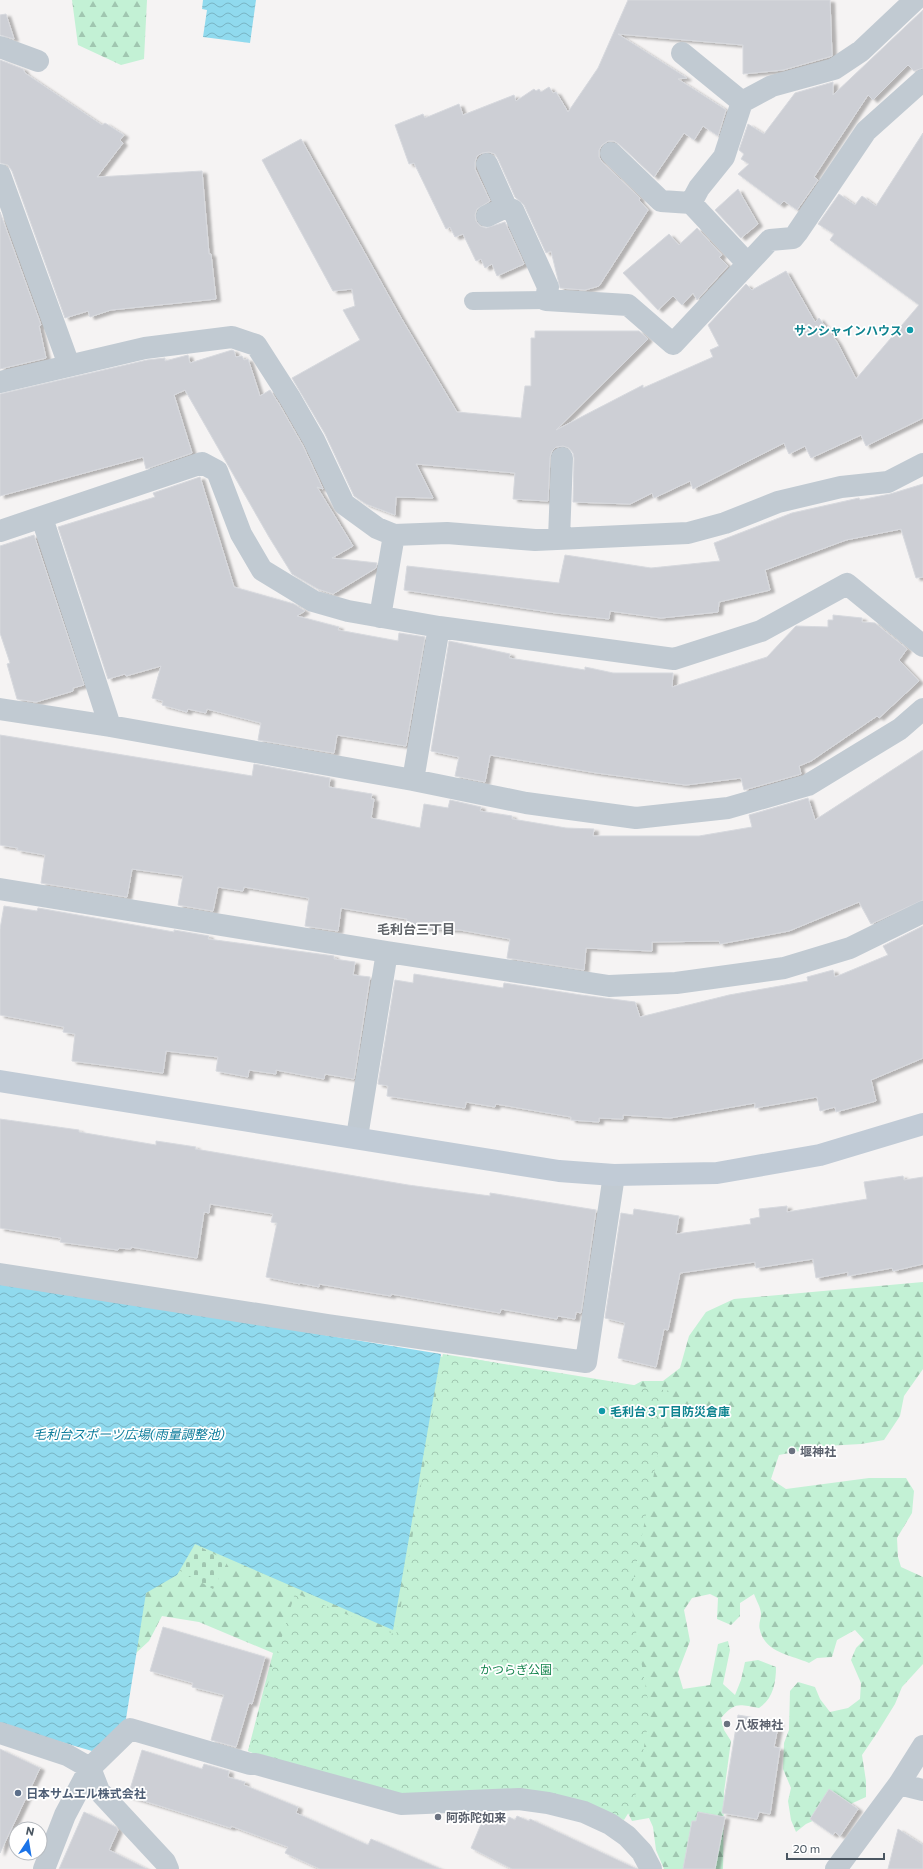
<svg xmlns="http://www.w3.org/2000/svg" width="923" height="1869" font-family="Commissioner,'Noto Sans JP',sans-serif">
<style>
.forest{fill:url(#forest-firs)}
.cemetery{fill:url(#cemetery-stones)}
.park{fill:url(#park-crowns)}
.water{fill:url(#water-waves)}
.building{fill:#cdcfd5;stroke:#d7d9de;filter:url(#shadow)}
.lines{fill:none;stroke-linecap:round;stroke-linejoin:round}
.lane{stroke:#c1cad2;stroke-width:18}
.street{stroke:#c1cad2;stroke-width:22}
.secondary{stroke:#c1cbd6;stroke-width:22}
.culture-dot{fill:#0f9aa8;stroke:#fff;stroke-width:1.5}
.worship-dot{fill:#6b7280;stroke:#fff;stroke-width:1.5}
.service-dot{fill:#5c6f8a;stroke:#fff;stroke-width:1.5}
.labels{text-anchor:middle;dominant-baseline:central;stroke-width:3.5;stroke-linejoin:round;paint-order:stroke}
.culture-label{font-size:12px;font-weight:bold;fill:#0d838f;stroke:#fff;text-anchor:end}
.worship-label{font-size:12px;font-weight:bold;fill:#5b616d;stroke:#fff;text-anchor:start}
.park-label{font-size:12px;fill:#17864f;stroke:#fff}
.service-label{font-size:12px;font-weight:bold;fill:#4e5e75;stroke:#fff;text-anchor:start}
.neighbourhood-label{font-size:13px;font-weight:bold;fill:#5f6368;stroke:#fff}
.water-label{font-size:13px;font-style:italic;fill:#0c7c9b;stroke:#fff}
</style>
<defs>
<pattern id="forest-firs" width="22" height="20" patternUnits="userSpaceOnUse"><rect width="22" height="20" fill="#c3f1d5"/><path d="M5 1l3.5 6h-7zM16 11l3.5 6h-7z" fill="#a0c6b0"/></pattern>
<pattern id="cemetery-stones" width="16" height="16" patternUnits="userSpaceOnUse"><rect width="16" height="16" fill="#c3f1d5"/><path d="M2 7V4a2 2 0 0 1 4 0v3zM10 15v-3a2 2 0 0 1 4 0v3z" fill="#a0c6b0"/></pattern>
<pattern id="park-crowns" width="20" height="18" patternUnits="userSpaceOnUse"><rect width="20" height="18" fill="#c3f1d5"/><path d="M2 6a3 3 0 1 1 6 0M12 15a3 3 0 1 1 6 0" fill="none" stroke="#a0c6b0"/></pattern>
<pattern id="water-waves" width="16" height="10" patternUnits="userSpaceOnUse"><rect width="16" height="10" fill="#90daee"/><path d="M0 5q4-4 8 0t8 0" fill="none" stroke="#78b4c4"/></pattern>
<filter id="shadow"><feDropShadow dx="4.5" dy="2.5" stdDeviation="1" flood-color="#0004"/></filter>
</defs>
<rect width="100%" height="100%" fill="#f5f3f3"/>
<path class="forest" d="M72,0H147L144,59L121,65L78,45Z
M923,1282V1369L904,1396L900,1416L884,1440L861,1444L825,1446L779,1455L771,1479L786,1489L869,1478H906L914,1491L912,1513L897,1538L898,1557L901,1567L923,1577V1664L902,1687L895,1704L877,1733L862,1755L866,1781V1797L806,1824L796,1832L791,1820L788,1801L791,1788L783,1769L784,1743L789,1730L790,1691L798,1682L815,1687L820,1699L830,1712L848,1708L860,1699L861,1683L851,1660L856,1648L864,1640L855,1630L837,1640L832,1657L817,1658L809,1663C791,1655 765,1653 760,1630C758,1625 761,1619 761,1614C761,1608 756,1600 754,1594L740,1603V1616L731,1625L717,1619L718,1598L710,1594L692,1598L684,1610L690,1641L678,1672L683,1689L710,1685L718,1644L728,1641L730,1650L723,1684L735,1695L741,1680L745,1662L758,1660L776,1667C776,1683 773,1699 759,1708C739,1705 736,1701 721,1718L724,1730L731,1741L724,1792L723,1869H664L656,1850L653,1827L649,1818L632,1821L627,1811L289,1738L255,1754L248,1751L273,1653L199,1622L162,1616L149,1641L135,1654L115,1559L432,1356L469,1358L629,1388L642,1381H663L680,1368L689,1336L706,1312L734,1299Z"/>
<path class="cemetery" d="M192,1543L228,1561L213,1589L177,1569Z"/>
<path class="park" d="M443,1354L670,1391L630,1597L650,1712L634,1804L624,1820L600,1808L402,1795L248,1751L295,1593L396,1635Z"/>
<path class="water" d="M203,0H256L250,43L203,37L207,10L202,9Z
M0,1282L441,1354L393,1630L195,1544L177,1575L146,1593L125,1725L92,1751L0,1724Z"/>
<path class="building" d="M628,0H830L832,56L783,70L743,74V45L618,34L687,78L678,79L726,110L718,136L703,126L694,140L684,133L654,177L619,144L614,141H608L602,145L599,150V157L602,162L640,198L639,200L648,210L599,286L585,290L560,288L551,251L546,253L524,205L515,197L498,159L495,154L489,152L482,153L477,156L475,162V169L490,201L477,209L475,215L476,221L480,226L486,228L505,222L524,264L497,276L492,264L485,268L481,259L476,261L463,234L455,237L450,227L446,229L414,163L409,164L395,125L423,114L425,118L459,104L463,115L514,95L516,101L534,89L536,91L539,89L541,92L549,87L553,93L556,92L568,112L598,68Z
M923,10V68L914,71L908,65L873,100L868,95L814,177L818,180L797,210L784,201L780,205L738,174L749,164L741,159L744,154L739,150L748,124L764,134L795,93L833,82V95Z
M6,14L14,39L0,35V15Z
M0,60L23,69L25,73L102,125L105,123L124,135L120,140L123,143L97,177L202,171L209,254H211L216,299L111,310L90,317L88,311L65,318L12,171L8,165L0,163Z
M923,133V418L866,446L861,435L811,458L805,446L789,454L784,443L693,489L690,481L654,498L652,493L630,504L573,502L574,458L573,453L569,448L563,446L556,447L552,451L550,457L548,501L513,499L515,473L416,464L433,498L396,497L395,515L366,504L354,496L325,434L292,378L360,340L343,310L355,306L352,289L333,291L262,160L301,139L400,316L457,412L521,418L525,386H531V338H535V331H639L648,339L556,430L643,385V388L713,357L710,350L719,346L708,325L746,284L752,290L786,271L815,322L819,318L837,342L856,379L919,305L830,240L834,234L818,224L839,194L855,205L862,196L876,206Z
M738,189L758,224L741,238L715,210Z
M0,212L41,325L39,326L46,358L0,369Z
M697,228L722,255L719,257L728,266L697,300L693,293L682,305L673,296L658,310L623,273L669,234L679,245Z
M232,350L234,351L236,357L242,356L244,360L248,359L260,396L270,390L279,404L303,446L323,489L317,487L353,546L332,558L377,563L376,568L333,594L318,589L292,574L269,537L185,390L174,395L192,453L146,469L143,457L0,496V394L147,360L165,358V361L188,355L190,363Z
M200,477L234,587L294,604L305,611L297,616L339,627L338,630L398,641L399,633L425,637L406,746L337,735L334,753L258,740L261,723L207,709L206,713L188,709L187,712L162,705L163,701L152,698L161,666L126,676L125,674L108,679L58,527L155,497L153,493Z
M923,484V577L916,578L901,529L846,540L765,570L770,590L719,602L718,612L661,618L610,611L609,619L556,613L404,590L407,566L559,583L565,555L651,568L720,561L714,543L792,513L859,498L860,500L890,494Z
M34,535L84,685L73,688V691L36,702L17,699L7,664L10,663L0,633V546Z
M833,615L862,618V622L875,623L907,649L899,660L919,681L879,718L877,716L811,761L799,766L801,774L744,790L741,778L686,785L597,773L490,755L485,782L455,776L459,757L431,751L449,641L510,654L509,658L585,670V667L613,673H673L672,687L767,657L796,626L828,627V620H833Z
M0,735L252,776L254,764L330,778L329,787L372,794L371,799H374L371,818L420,828L424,804L448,808L450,800L481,807L480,811L512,816V819L566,828L594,829L593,836H699L752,827L749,815L808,798L815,820L923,750V900L871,924L859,902L789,931L720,944L719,941L652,942V951L586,948L584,970L507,958L510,939L460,930L406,927L407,919L341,908L338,931L305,926L309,898L244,887L243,891L218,887L213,911L178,905L183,876L132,869L127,897L41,883L45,855L17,850L18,848L0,845Z
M4,906L37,911L38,908L174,932V930L209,936L208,939L334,956V959L355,962L353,975L370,977L354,1079L325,1074L324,1079L276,1070V1074L249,1070L248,1077L216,1071L218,1057L166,1051L163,1073L72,1061L75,1034L63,1032L64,1027L0,1015V929Z
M923,926V1058L871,1080L876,1101L836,1112L835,1107L820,1111L817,1097L755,1108V1103L670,1118L623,1115V1119L599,1118V1122L571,1120V1117L496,1104L495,1107L466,1102L465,1108L387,1096L388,1086L378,1084L395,980L413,983L414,974L503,988L504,983L581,995L635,1002L640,1017L729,995L808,981L807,977L833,970L835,977L888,955L883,946Z
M0,1119L79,1130V1132L156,1145V1141L196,1147L195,1149L408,1185L490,1196V1193L596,1210L581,1313L576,1312L575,1319L558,1316L557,1319L501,1309L500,1313L391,1294V1296L319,1284V1287L300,1283V1284L266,1277L277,1223L271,1222L273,1214L210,1204L209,1213L204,1212L197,1258L131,1247V1249L119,1248L118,1250L60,1242L61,1238L0,1228Z
M903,1176L904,1180L923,1177V1264L893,1271L892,1268L848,1276V1272L816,1278L813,1259L756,1268L755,1262L680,1273L668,1330L664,1329L656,1367L618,1358L625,1323L605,1318L621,1213L633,1215L634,1209L679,1216L676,1234L751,1224L750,1219L760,1217L759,1209L787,1206V1212L867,1199L864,1182Z
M163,1627L265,1657L252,1704L249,1703L236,1747L211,1740L224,1695L192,1687L193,1683L150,1671Z
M738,1715L779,1722L774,1747L780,1748L770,1814L759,1812L757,1819L722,1813Z
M0,1749L40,1768L0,1853Z
M142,1750L202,1769L204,1764L229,1771L228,1777L245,1782L244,1785L298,1807L296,1813L368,1845L371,1839L441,1869H320L285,1853L288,1847L231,1826V1828L128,1796Z
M829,1789L858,1809L840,1836L835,1832L833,1835L810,1819Z
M84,1812L116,1827L118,1830L109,1850L147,1869H59Z
M698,1812L725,1817L715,1869H683L692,1821H696Z
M517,1816L529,1821L530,1819L637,1869H512L471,1848L484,1817L505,1826L509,1817L515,1820Z
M898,1829L923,1845V1869H888Z"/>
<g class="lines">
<path class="lane" d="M473,301L546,300"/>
<path class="street" d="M0,47L38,61
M682,53L742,102
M611,153L661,201L691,203L699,188L724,157L742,102L772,86L834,69L861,51L915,0
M487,164L506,207L513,210L548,287L546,300L628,305L673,344L770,240L793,238L797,233L866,131L923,80
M0,175L69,365
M691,203L747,263
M487,216L506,207
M0,382L145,348L232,337L256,345L290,398L314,440L344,504L377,528L394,535L447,533L535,540L688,533L725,523L778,502L841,487L888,482L923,464
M42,518L110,726
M0,531L202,463L217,471L241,534L262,570L313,601L348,611L439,627L674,659L761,631L847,584L923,646
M559,539L562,458
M380,617L394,535
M0,709L110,726L413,780L526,803L636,818L728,808L808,785L900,729L923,709
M413,780L439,627
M0,889L387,952L609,986L676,983L784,968L850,948L923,912
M357,1137L387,952
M0,1274L328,1325L586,1362L614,1175
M0,1733L67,1755L90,1768L99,1791L165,1862L168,1869
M899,1784L923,1790
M44,1869L65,1815L90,1768L130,1729L250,1764H256L401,1804L519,1799L548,1803L584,1812L610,1824L627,1836L642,1852L651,1869
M836,1869L899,1784L923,1746"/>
<path class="secondary" d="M0,1081L559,1171L614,1175L717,1173L820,1155L923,1124"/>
</g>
<g class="culture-dot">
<circle cx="910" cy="330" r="4"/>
<circle cx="602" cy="1411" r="4"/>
</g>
<g class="worship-dot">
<circle cx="792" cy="1451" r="4"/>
<circle cx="727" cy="1724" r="4"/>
<circle cx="438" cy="1817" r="4"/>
</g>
<circle class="service-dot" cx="18" cy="1793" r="4"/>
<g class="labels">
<g class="culture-label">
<text x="902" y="330">サンシャインハウス</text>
<text x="610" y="1411" text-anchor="start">毛利台３丁目防災倉庫</text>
</g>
<g class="worship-label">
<text x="800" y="1451">堰神社</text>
<text x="735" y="1724">八坂神社</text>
<text x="446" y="1817">阿弥陀如来</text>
</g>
<g class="park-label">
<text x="516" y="1669">かつらぎ公園</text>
</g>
<g class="service-label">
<text x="26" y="1793">日本サムエル株式会社</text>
</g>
<g class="neighbourhood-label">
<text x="416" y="929">毛利台三丁目</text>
</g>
<g class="water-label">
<text x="129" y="1434">毛利台スポーツ広場(雨量調整池)</text>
</g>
</g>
<g transform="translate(28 1841) rotate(12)"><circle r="19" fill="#ffffff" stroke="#b7bbc0"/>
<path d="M0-3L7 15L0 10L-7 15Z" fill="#1a73e8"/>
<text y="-6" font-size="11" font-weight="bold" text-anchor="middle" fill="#4a5661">N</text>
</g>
<path d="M787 1853v6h97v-6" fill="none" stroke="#4a5661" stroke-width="2"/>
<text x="793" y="1853" font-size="12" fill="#4a5661" stroke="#ffffff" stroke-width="3" paint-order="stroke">20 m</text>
</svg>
